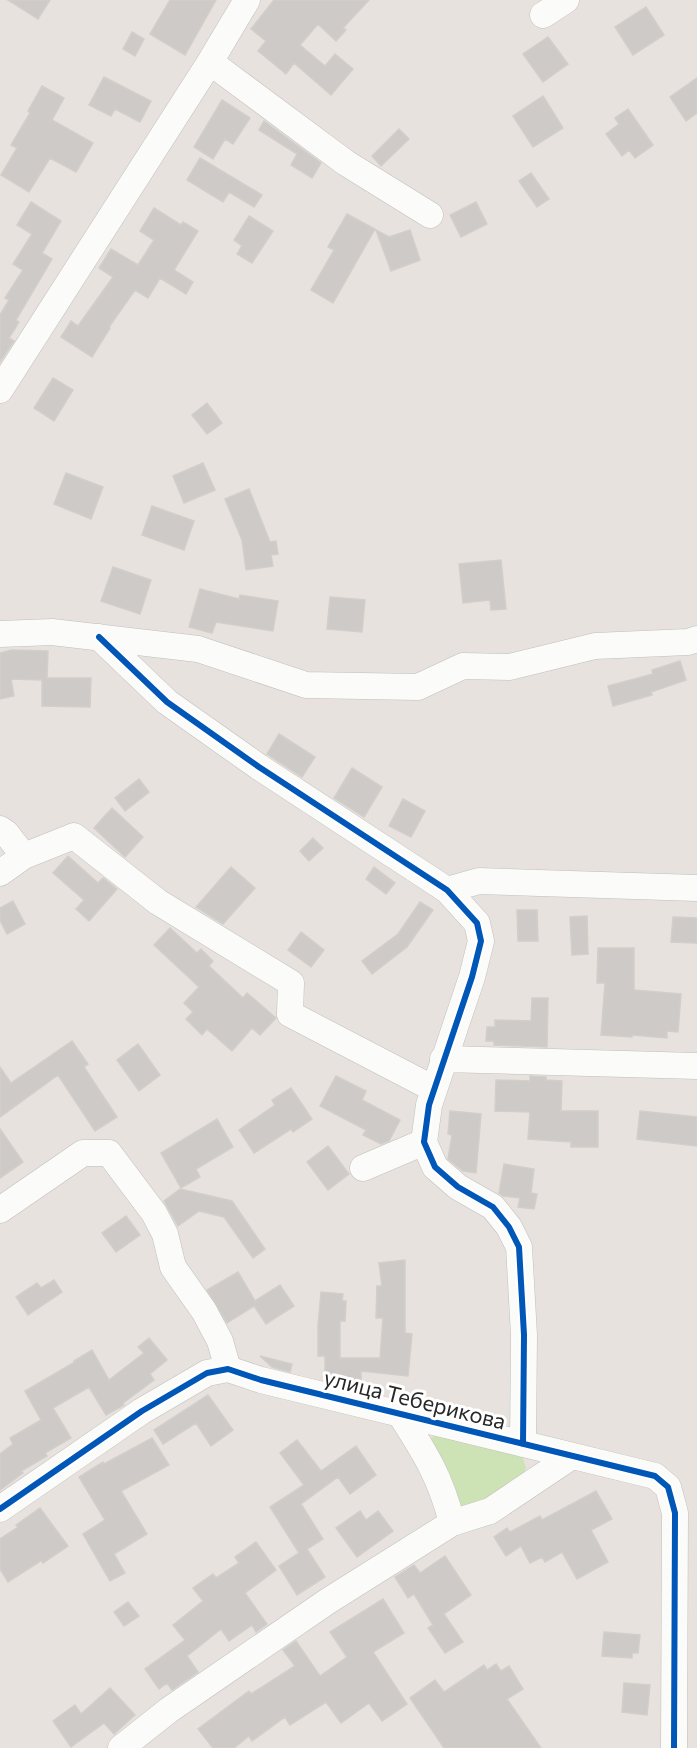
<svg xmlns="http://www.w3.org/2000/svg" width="697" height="1748" font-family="Commissioner,sans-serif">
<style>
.green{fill:#cee3b5}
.building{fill:#cecac7;stroke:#d2cec9;stroke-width:1.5}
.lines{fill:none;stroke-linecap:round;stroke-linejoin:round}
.minor-casing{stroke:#c0bfbf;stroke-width:27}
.minor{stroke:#fbfbfa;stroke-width:26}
.cycleway-casing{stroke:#fff;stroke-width:10}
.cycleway{stroke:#0057b8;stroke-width:6}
.labels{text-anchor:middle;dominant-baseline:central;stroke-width:6;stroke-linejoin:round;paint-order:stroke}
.street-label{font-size:22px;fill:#282828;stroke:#fff}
</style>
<rect width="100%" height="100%" fill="#e7e2dd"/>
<path class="green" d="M438,1434L522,1455L526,1468L519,1483L462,1514L432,1453L431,1438Z"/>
<path class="building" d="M8,0H50L38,19Z
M170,0H216L185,55L150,34Z
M274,0H369L343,28L346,30L336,41L318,24L300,45L325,66L335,54L353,69L331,95L294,63L286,74L258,51L266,41L251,29Z
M646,7L664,35L633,55L615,27Z
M132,32L144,39L135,56L123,49Z
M548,37L568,64L543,82L523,54Z
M104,77L151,101L140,122L115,109L111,116L89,105Z
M697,78V113L686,121L670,97Z
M42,86L64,98L52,120L93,143L76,172L50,158L29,192L1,175L17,148L11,145L30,113L28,111Z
M543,96L563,128L533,147L513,116Z
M222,100L250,118L233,144L225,139L213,159L194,147Z
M628,109L653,145L635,158L629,150L622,156L606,134L619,124L615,118Z
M264,121L321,163L312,178L291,165L297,154L259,130Z
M399,129L409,139L381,166L372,156Z
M200,158L262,195L254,207L229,192L223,202L187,180Z
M531,173L549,199L537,207L519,181Z
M31,202L61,221L42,253L52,259L16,320L19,322L9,338L14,341L0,362V315L9,300L5,298L23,270L13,264L32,234L17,225Z
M476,202L487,224L461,237L450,215Z
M154,208L181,225L183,222L198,231L174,270L193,282L186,294L160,278L148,298L135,290L109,327L110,328L92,357L61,337L71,321L78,326L113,277L99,268L111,249L138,265L154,240L140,231Z
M347,214L375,229L333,303L311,290L334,250L328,247Z
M249,216L273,231L252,263L237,254L242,246L234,240Z
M376,230L389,237L410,230L420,260L391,271Z
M53,378L73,390L54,421L34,408Z
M207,403L222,423L207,434L192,415Z
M203,463L215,490L184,503L173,476Z
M66,473L103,487L91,519L54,504Z
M249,489L270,542L276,541L278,554L271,555L273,566L246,570L242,540L225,499Z
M152,506L194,521L184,550L142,535Z
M501,560L506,609L491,610L490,600L463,603L459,564Z
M113,567L151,580L140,614L101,601Z
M200,589L239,599L240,595L278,601L273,631L216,622L212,633L189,627Z
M330,597L365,600L362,632L327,629Z
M12,650L48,651L47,678H91L90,707L42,706V680L11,679L14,696L0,699V653Z
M680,661L686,680L651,692L652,695L613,706L608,686L653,674L652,670Z
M279,734L315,757L302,777L267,754Z
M352,768L382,787L364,817L334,798Z
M139,779L149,792L125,811L115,798Z
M403,799L425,811L411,837L389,826Z
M112,808L143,837L125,857L94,828Z
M313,838L323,848L309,861L300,851Z
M68,856L98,883L103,878L117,889L89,921L76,909L84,900L53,873Z
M231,867L255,888L223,924L196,907Z
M374,867L395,883L386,894L366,879Z
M13,901L25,924L7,934L0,920V908Z
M420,902L433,910L407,947L372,974L362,961L398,934Z
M517,910H537L538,941H518Z
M587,916L588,954L572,955L570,917Z
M673,917L697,918V943L671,942Z
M170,928L197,953L201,949L213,961L209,966L243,998L247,993L276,1018L260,1035L252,1028L232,1051L207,1029L202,1035L186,1019L193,1012L184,1003L199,987L154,945Z
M301,932L324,950L311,967L288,950Z
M598,948H634V990L681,994L678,1032L667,1031V1038L632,1035V1037L601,1035L605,983H597Z
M532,998H548L547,1047L494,1045V1041H486L487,1027H495V1020L531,1021Z
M72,1041L88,1064L84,1067L117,1117L95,1131L58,1075L0,1117V1067L11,1083Z
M138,1044L160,1075L139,1091L117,1060Z
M336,1076L366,1091L362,1100L400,1120L389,1141L381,1144L363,1135L366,1130L320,1106Z
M530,1076L546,1077V1080L562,1081L561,1111H598V1147H571V1142L528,1139L530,1112L495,1111L496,1080L530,1081Z
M291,1088L312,1119L293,1132L291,1129L254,1153L239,1130L275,1105L272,1100Z
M450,1111L481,1114L476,1173L463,1171L448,1159L452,1135L448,1134Z
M640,1111L697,1117V1146L637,1139Z
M217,1119L233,1147L196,1169L200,1177L181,1188L161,1153Z
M0,1129L23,1162L0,1178Z
M328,1146L349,1174L328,1190L307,1162Z
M504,1164L534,1169L531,1193L537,1194L534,1209L518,1207L520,1198L503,1196L499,1193Z
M180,1189L232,1201L265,1249L253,1258L224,1217L199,1211L178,1226L164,1201Z
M126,1216L140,1235L116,1252L102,1233Z
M405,1260V1333L412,1334L408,1376L361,1371V1382H337V1376H325V1356H318V1326L321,1292L343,1294L342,1301H346L345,1321H340V1358H380L383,1318H376L377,1286H382L379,1263Z
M238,1272L255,1301L280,1285L294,1306L266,1324L254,1306L227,1323L207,1290Z
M54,1280L62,1292L28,1315L16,1297L37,1283L41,1288Z
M149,1338L167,1360L150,1374L154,1380L123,1403L124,1405L106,1415L89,1387L53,1408L71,1438L45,1453L47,1456L21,1471L23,1473L0,1490V1454L13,1444L10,1438L41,1420L25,1391L75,1362L74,1361L92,1350L109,1380L144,1353L138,1347Z
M260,1356L292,1364L290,1372L272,1367Z
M208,1395L233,1430L211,1446L196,1423L163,1444L154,1430Z
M152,1438L169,1465L121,1491L147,1534L114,1554L125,1573L110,1581L83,1534L105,1520L79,1477L103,1462L104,1464Z
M297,1440L321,1471L356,1446L376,1475L350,1494L338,1477L301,1504L323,1539L307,1549L325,1577L297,1595L279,1566L299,1553L270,1507L304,1485L280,1453Z
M596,1491L612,1519L591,1530L608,1562L577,1579L562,1552L545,1562L542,1557L530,1563L521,1546L506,1556L494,1537L507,1528L510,1532L540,1516L542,1520Z
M40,1508L68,1546L43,1563L42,1560L8,1582L0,1569V1539L18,1527L16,1525Z
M360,1511L366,1520L378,1511L393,1531L357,1557L336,1528Z
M256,1542L276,1570L245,1593L267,1624L256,1632L252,1625L229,1641L221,1629L187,1656L198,1672L172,1690L167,1683L159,1689L145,1669L185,1640L173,1625L203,1601L193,1588L213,1574L216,1578L239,1563L235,1557Z
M445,1556L471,1595L444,1614L463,1642L445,1653L428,1628L433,1625L414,1594L408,1598L395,1577L414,1565L420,1573Z
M383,1599L404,1633L373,1652L407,1704L382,1721L369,1703L341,1723L326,1702L290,1725L285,1717L252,1741L249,1736L234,1748H213L198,1729L249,1691L251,1694L295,1666L283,1650L296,1641L320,1676L347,1657L330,1632Z
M128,1602L139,1616L124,1626L114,1612Z
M604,1632L640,1635L638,1653H632V1658L602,1656Z
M496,1664L501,1671L509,1666L523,1689L507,1699L541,1748H444L410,1698L435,1680L444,1692L484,1665L487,1670Z
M624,1683L650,1685L647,1715L622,1712Z
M110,1688L135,1715L114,1734L104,1723L71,1747L53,1721L75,1705L81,1714Z"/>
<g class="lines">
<g class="minor-casing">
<path id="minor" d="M543,15L566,0
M210,62L346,163L430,215
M0,390L210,62L247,0
M0,634L52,632L198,649L306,685L418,687L463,666L510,667L595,646L688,642L697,639
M99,637L167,702L259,767L447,890L477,923L481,941L472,977L429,1105L424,1142L435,1167L458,1187L493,1207L509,1227L519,1247L524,1335L523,1444
M0,829L6,833L24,856
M0,873L24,856L74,836L158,902L291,983L290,1014L434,1089
M447,890L479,881L697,888
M443,1059L697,1066
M363,1168L424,1142
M0,1210L83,1153H109L154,1213L165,1234L173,1267L204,1311L220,1341L228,1369
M400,1414C425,1453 441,1478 452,1523
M0,1509L142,1411L207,1373L228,1369L261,1380L655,1476L668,1487L675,1513L674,1748
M121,1748L169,1710L328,1601L452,1523L490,1511L572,1456"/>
</g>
<use href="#minor" class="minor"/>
<g class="cycleway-casing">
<path id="cycleway" d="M99,637L167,702L259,767L447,890L477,923L481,941L472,977L429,1105L424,1142L435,1167L458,1187L493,1207L509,1227L519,1247L524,1335L523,1444
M0,1509L142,1411L207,1373L228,1369L261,1380L655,1476L668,1487L675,1513L674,1748"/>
</g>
<use href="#cycleway" class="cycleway"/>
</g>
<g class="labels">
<g class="street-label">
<text transform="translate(415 1399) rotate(14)">улица Теберикова</text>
</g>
</g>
</svg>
